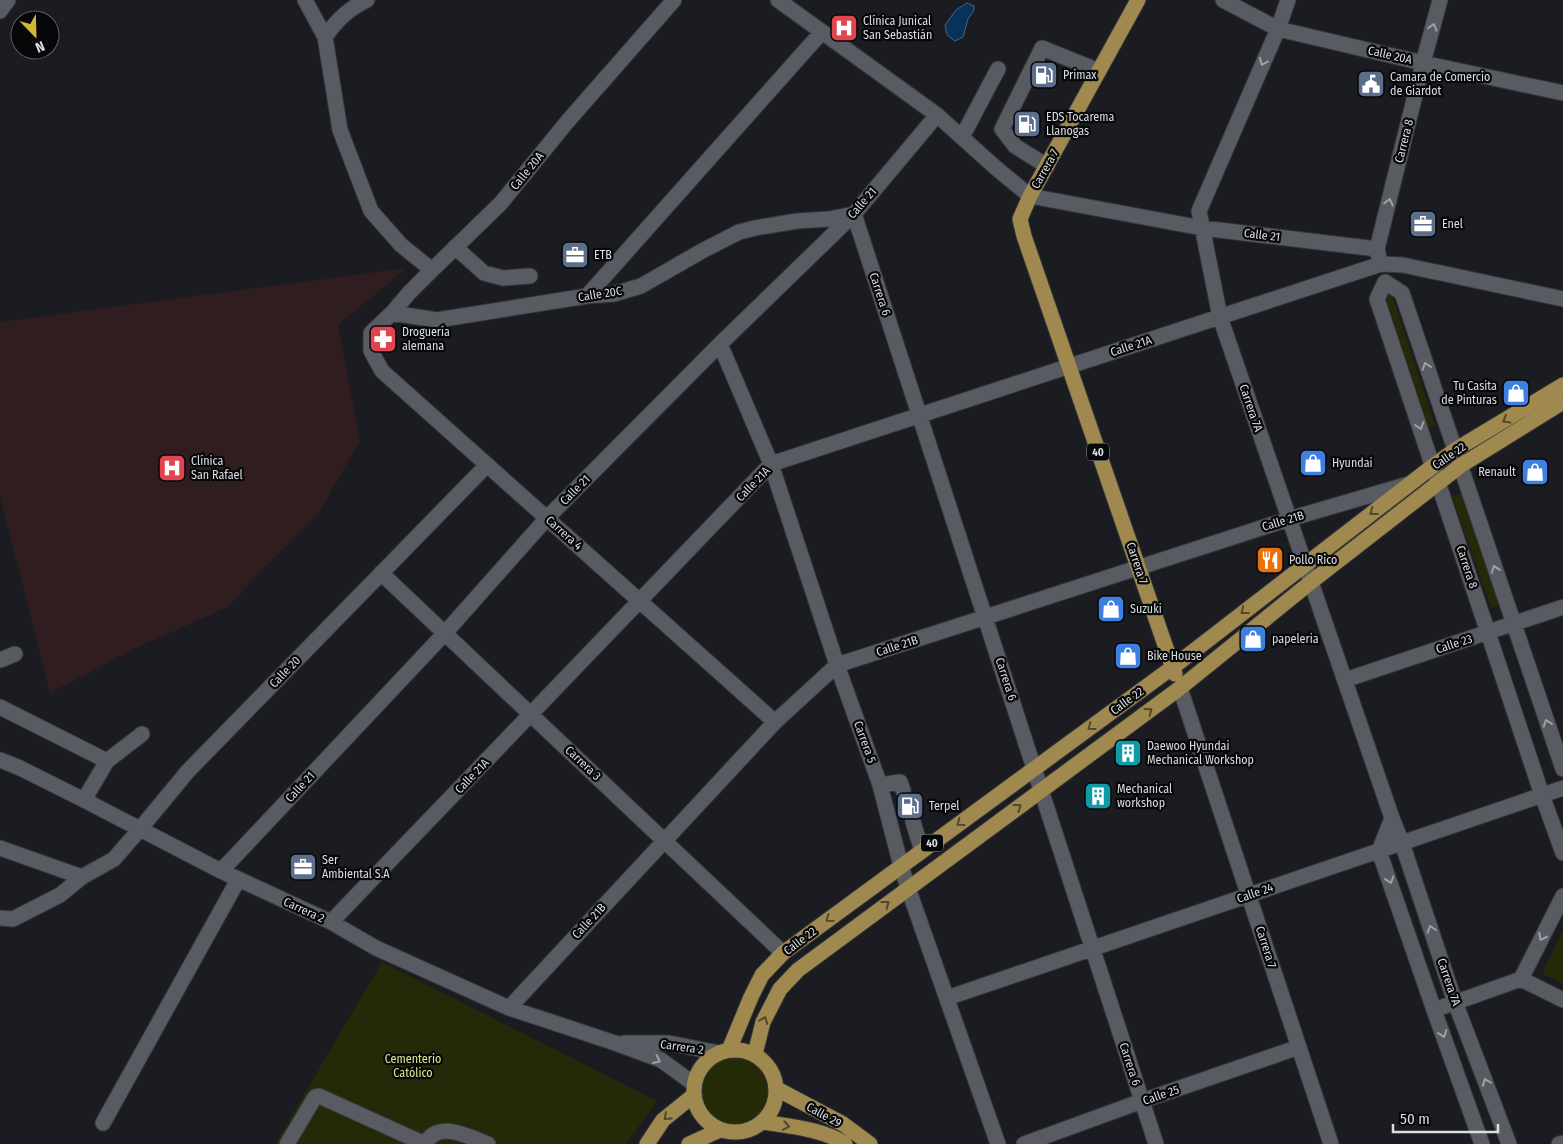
<svg xmlns="http://www.w3.org/2000/svg" width="1563" height="1144" font-family="'Fira Sans Condensed',sans-serif">
<style>
.medical{fill:#301d1f}
.green{fill:#242a07}
.water{fill:#07325b;stroke:#476583}
.lines{fill:none;stroke-linecap:round;stroke-linejoin:round}
.minor-tunnel{stroke:#37393e;stroke-width:15;stroke-dasharray:15 8;stroke-linecap:butt}
.minor-casing{stroke:#34363a;stroke-width:17}
.major-casing{stroke:#34363a;stroke-width:17}
.minor{stroke:#595b62;stroke-width:15}
.major{stroke:#9f894e;stroke-width:15}
.oneway{stroke:#a0a2a7}
.oneway2{stroke:#52482c}
.labels{text-anchor:middle;dominant-baseline:central;stroke-width:4.5;stroke-linejoin:round;paint-order:stroke}
.shield{fill:#060709;stroke:#9b9da0;stroke-width:1}
.shield-label{font-size:11px;font-weight:bold;fill:#dbdde0}
.poi-label{font-size:12px;fill:#dbdde0;stroke:#060709;text-anchor:start}
.street-label{font-size:12px;fill:#dbdde0;stroke:#060709}
.park-label{font-size:12px;fill:#d6e98e;stroke:#060709}
</style>
<rect width="100%" height="100%" fill="#1a1c21"/>
<path class="medical" d="M407,268L338,325L360,441L320,511L226,608L138,647L50,693L0,496V322Z"/>
<path class="green" d="M1391,292L1435,425L1429,428L1385,295Z
M1461,493L1499,605L1491,608L1452,496Z
M1563,930V984L1542,973Z
M382,962L657,1101L626,1144H275Z
M702 1091a33 33 0 1 1 66 0a33 33 0 1 1-66 0Z"/>
<path class="water" d="M967,3L974,6V10L968,19L963,37L955,41L947,35L945,25L956,10Z"/>
<g class="lines">
<path class="minor-tunnel" d="M903,790L913,822"/>
<g class="minor-casing">
<path id="minor" d="M305,0L325,37L340,130L371,211L401,245L432,270
M674,0L567,122L501,203L432,270L409,293L392,313L371,333V351L382,371L775,722
M778,0L937,115L996,168L1030,196L1202,228L1377,249
M1223,0L1278,29L1423,63L1563,93
M1288,0L1278,29L1199,211L1220,317L1392,818L1402,843L1455,1002L1509,1144
M0,11L8,0
M325,37C337,20 348,9 367,0
M962,137L998,69
M1047,166L1015,146L1002,129L1042,48L1099,71
M455,247L484,273L503,278L530,276
M1379,258L1377,249L1423,63L1440,0
M587,296L821,33
M392,313L437,320L587,296L614,294L641,286L702,251L739,232L755,228L797,221L829,219L854,214L1156,1144
M720,344L771,464L837,665L880,785L901,866L908,888L998,1144
M381,573L783,953
M0,660L15,654
M1345,680L1563,607
M1180,688L1331,1144
M0,707L107,761
M0,760L18,767L84,800L221,871L331,922L376,948L509,1008L615,1043L661,1060L694,1084
M1563,769L1402,293L1385,282L1377,299L1542,795L1563,853
M880,785L900,782L903,790
M84,800L107,761L142,734
M1392,818L1379,851L1434,1010L1482,1144
M913,822L922,851
M0,848L82,877
M221,871L445,633L547,518L720,344L854,214L937,115
M0,918L13,919L60,895L82,877L114,859L140,829L188,771L487,465
M331,922L771,464L1381,264L1403,265L1563,299
M1521,979L1563,896
M1521,979L1563,1000
M947,998L1563,788
M509,1008L775,722L837,665L1289,519L1409,484
M1434,1010L1521,979
M624,1043H669L719,1053
M103,1123L238,880
M287,1144L315,1097L319,1096L425,1144
M425,1144C438,1119 469,1137 488,1144
M1024,1144L1142,1101L1299,1047
M1559,1144L1563,1143"/>
</g>
<g class="major-casing">
<path id="major" d="M1138,0L1030,196L1020,219L1024,236L1175,674
M694 1091a41 41 0 1 1 82 0a41 41 0 1 1-82 0Z
M729,1050L751,997L762,975L783,953L1173,667L1433,466L1455,450L1563,385
M755,1054L763,1022L780,989L798,970L1180,688L1311,582L1460,466L1563,402
M777,1089L843,1124L870,1144
M763,1122C788,1126 824,1129 845,1144
M647,1144L663,1120L694,1095
M689,1144L720,1130"/>
</g>
<use href="#minor" class="minor"/>
<use href="#major" class="major"/>
</g>
<defs><path id="oneway-chevron" d="M-2-3.5L2.5 0L-2 3.5" fill="none" stroke-width="1.6" stroke-linecap="round" stroke-linejoin="round" transform="scale(1.25)"/></defs>
<g class="oneway">
<use href="#oneway-chevron" transform="translate(1433 27) rotate(-75)"/>
<use href="#oneway-chevron" transform="translate(1263 62) rotate(113)"/>
<use href="#oneway-chevron" transform="translate(1389 202) rotate(-76)"/>
<use href="#oneway-chevron" transform="translate(1426 366) rotate(-109)"/>
<use href="#oneway-chevron" transform="translate(1420 426) rotate(72)"/>
<use href="#oneway-chevron" transform="translate(1495 569) rotate(-109)"/>
<use href="#oneway-chevron" transform="translate(1547 723) rotate(-109)"/>
<use href="#oneway-chevron" transform="translate(1390 880) rotate(71)"/>
<use href="#oneway-chevron" transform="translate(1431 929) rotate(-108)"/>
<use href="#oneway-chevron" transform="translate(1542 937) rotate(117)"/>
<use href="#oneway-chevron" transform="translate(1443 1034) rotate(70)"/>
<use href="#oneway-chevron" transform="translate(657 1060) rotate(25)"/>
<use href="#oneway-chevron" transform="translate(1486 1082) rotate(-111)"/>
</g>
<g class="oneway2">
<use href="#oneway-chevron" transform="translate(1506 420) rotate(149)"/>
<use href="#oneway-chevron" transform="translate(1373 512) rotate(143)"/>
<use href="#oneway-chevron" transform="translate(1244 611) rotate(142)"/>
<use href="#oneway-chevron" transform="translate(1149 711) rotate(-36)"/>
<use href="#oneway-chevron" transform="translate(1091 727) rotate(144)"/>
<use href="#oneway-chevron" transform="translate(1018 807) rotate(-36)"/>
<use href="#oneway-chevron" transform="translate(960 823) rotate(144)"/>
<use href="#oneway-chevron" transform="translate(886 904) rotate(-37)"/>
<use href="#oneway-chevron" transform="translate(829 919) rotate(144)"/>
<use href="#oneway-chevron" transform="translate(764 1020) rotate(-69)"/>
<use href="#oneway-chevron" transform="translate(667 1117) rotate(138)"/>
<use href="#oneway-chevron" transform="translate(786 1126) rotate(10)"/>
</g>
<defs>
<g id="hospital-square" transform="scale(1.4375)"><rect x="-9" y="-9" width="18" height="18" rx="4" fill="#e0444e" stroke="#060709"/><path d="M-5-5h3v3.5h4V-5h3V5h-3V1.5h-4V5h-3Z" fill="#fff"/></g>
<g id="fuel-square" transform="scale(1.4375)"><rect x="-9" y="-9" width="18" height="18" rx="4" fill="#5c6f8a" stroke="#060709"/><path d="M-5.5-6h7V0h2V4h1.3V-2.5L3-4.5l.8-.8L6-3V5H2.5V1h-1V6h-7ZM-4.2-4.7v3.2H.2V-4.7Z" fill="#fff"/></g>
<g id="civic-square" transform="scale(1.4375)"><rect x="-9" y="-9" width="18" height="18" rx="4" fill="#5c6f8a" stroke="#060709"/><path d="M-.6-6.5H3V-4.5H.6V-3L4-1V1h2V6H-6V1h2V-1L-.6-3ZM-1.2 2.5V6h2.4V2.5Z" fill="#fff"/></g>
<g id="office-square" transform="scale(1.4375)"><rect x="-9" y="-9" width="18" height="18" rx="4" fill="#5c6f8a" stroke="#060709"/><path d="M-6-3h4V-5.5h4V-3h4V5H-6ZM-1-4.5V-3h2v-1.5ZM-6 0V1H6V0Z" fill="#fff"/></g>
<g id="pharmacy-square" transform="scale(1.4375)"><rect x="-9" y="-9" width="18" height="18" rx="4" fill="#e0444e" stroke="#060709"/><path d="M-2-6h4v4h4v4h-4v4h-4v-4h-4v-4h4Z" fill="#fff"/></g>
<g id="shop-square" transform="scale(1.4375)"><rect x="-9" y="-9" width="18" height="18" rx="4" fill="#3f7fe0" stroke="#060709"/><path d="M-5-2.5h2.3a2.7 3.5 0 0 1 5.4 0H5L5.5 6h-11ZM-1.5-2.5h3a1.5 2.3 0 0 0-3 0Z" fill="#fff"/></g>
<g id="restaurant-square" transform="scale(1.4375)"><rect x="-9" y="-9" width="18" height="18" rx="4" fill="#e8710a" stroke="#060709"/><path d="M-5-6h1v4h1v-4h1v4h1v-4h1v5L-1.5 .5V6h-2V.5L-5-1ZM5-6V6H3V1.5H1.5Q1.5-4 5-6Z" fill="#fff"/></g>
<g id="building-square" transform="scale(1.4375)"><rect x="-9" y="-9" width="18" height="18" rx="4" fill="#0f9aa8" stroke="#060709"/><path d="M-4-6H4V6H1V3H-1V6H-4ZM-2.5-4.3h1.7v1.8h-1.7ZM.8-4.3h1.7v1.8H.8ZM-2.5-1h1.7V.8h-1.7ZM.8-1h1.7V.8H.8Z" fill="#fff"/></g>
</defs>
<g fill-rule="evenodd">
<use href="#hospital-square" x="844" y="28"/>
<use href="#fuel-square" x="1044" y="75"/>
<use href="#civic-square" x="1371" y="84"/>
<use href="#fuel-square" x="1027" y="124"/>
<use href="#office-square" x="1423" y="224"/>
<use href="#office-square" x="575" y="255"/>
<use href="#pharmacy-square" x="383" y="339"/>
<use href="#shop-square" x="1516" y="393"/>
<use href="#shop-square" x="1313" y="463"/>
<use href="#hospital-square" x="172" y="468"/>
<use href="#shop-square" x="1535" y="472"/>
<use href="#restaurant-square" x="1270" y="560"/>
<use href="#shop-square" x="1111" y="609"/>
<use href="#shop-square" x="1253" y="639"/>
<use href="#shop-square" x="1128" y="656"/>
<use href="#building-square" x="1128" y="753"/>
<use href="#building-square" x="1098" y="796"/>
<use href="#fuel-square" x="910" y="806"/>
<use href="#office-square" x="303" y="867"/>
</g>
<g class="labels">
<g class="shield">
<rect x="1087" y="443.5" width="22" height="17" rx="4"/>
<rect x="921" y="834.5" width="22" height="17" rx="4"/>
</g>
<g class="shield-label">
<text x="1098" y="452">40</text>
<text x="932" y="843">40</text>
</g>
<g class="poi-label">
<text x="863" y="21">Clínica Junical<tspan x="863" dy="14">San Sebastián</tspan></text>
<text x="1063" y="75">Primax</text>
<text x="1390" y="77">Camara de Comercio<tspan x="1390" dy="14">de Giardot</tspan></text>
<text x="1046" y="117">EDS Tocarema<tspan x="1046" dy="14">Llanogas</tspan></text>
<text x="1442" y="224">Enel</text>
<text x="594" y="255">ETB</text>
<text x="402" y="332">Droguería<tspan x="402" dy="14">alemana</tspan></text>
<text x="1497" y="386" text-anchor="end">Tu Casita<tspan x="1497" dy="14">de Pinturas</tspan></text>
<text x="191" y="461">Clínica<tspan x="191" dy="14">San Rafael</tspan></text>
<text x="1332" y="463">Hyundai</text>
<text x="1516" y="472" text-anchor="end">Renault</text>
<text x="1289" y="560">Pollo Rico</text>
<text x="1130" y="609">Suzuki</text>
<text x="1272" y="639">papeleria</text>
<text x="1147" y="656">Bike House</text>
<text x="1147" y="746">Daewoo Hyundai<tspan x="1147" dy="14">Mechanical Workshop</tspan></text>
<text x="1117" y="789">Mechanical<tspan x="1117" dy="14">workshop</tspan></text>
<text x="929" y="806">Terpel</text>
<text x="322" y="860">Ser<tspan x="322" dy="14">Ambiental S.A</tspan></text>
</g>
<g class="street-label">
<text transform="translate(1390 55) rotate(13)">Calle 20A</text>
<text transform="translate(1404 141) rotate(-76)">Carrera 8</text>
<text transform="translate(1045 169) rotate(-61)">Carrera 7</text>
<text transform="translate(527 171) rotate(-51)">Calle 20A</text>
<text transform="translate(862 203) rotate(-49)">Calle 21</text>
<text transform="translate(1262 235) rotate(7)">Calle 21</text>
<text transform="translate(600 294) rotate(-9)">Calle 20C</text>
<text transform="translate(880 294) rotate(72)">Carrera 6</text>
<text transform="translate(1131 346) rotate(-18)">Calle 21A</text>
<text transform="translate(1251 408) rotate(71)">Carrera 7A</text>
<text transform="translate(1449 456) rotate(-34)">Calle 22</text>
<text transform="translate(753 484) rotate(-46)">Calle 21A</text>
<text transform="translate(575 490) rotate(-45)">Calle 21</text>
<text transform="translate(1283 521) rotate(-17)">Calle 21B</text>
<text transform="translate(564 533) rotate(42)">Carrera 4</text>
<text transform="translate(1137 563) rotate(71)">Carrera 7</text>
<text transform="translate(1467 567) rotate(72)">Carrera 8</text>
<text transform="translate(1454 644) rotate(-18)">Calle 23</text>
<text transform="translate(897 646) rotate(-18)">Calle 21B</text>
<text transform="translate(285 672) rotate(-46)">Calle 20</text>
<text transform="translate(1006 679) rotate(72)">Carrera 6</text>
<text transform="translate(1127 701) rotate(-36)">Calle 22</text>
<text transform="translate(865 742) rotate(70)">Carrera 5</text>
<text transform="translate(583 763) rotate(43)">Carrera 3</text>
<text transform="translate(472 776) rotate(-46)">Calle 21A</text>
<text transform="translate(300 787) rotate(-47)">Calle 21</text>
<text transform="translate(1255 893) rotate(-19)">Calle 24</text>
<text transform="translate(304 910) rotate(25)">Carrera 2</text>
<text transform="translate(589 921) rotate(-47)">Calle 21B</text>
<text transform="translate(800 941) rotate(-37)">Calle 22</text>
<text transform="translate(1266 947) rotate(72)">Carrera 7</text>
<text transform="translate(1449 982) rotate(71)">Carrera 7A</text>
<text transform="translate(682 1047) rotate(8)">Carrera 2</text>
<text transform="translate(1130 1064) rotate(72)">Carrera 6</text>
<text transform="translate(1161 1095) rotate(-19)">Calle 25</text>
<text transform="translate(824 1115) rotate(29)">Calle 29</text>
</g>
<g class="park-label">
<text x="413" y="1059">Cementerio<tspan x="413" dy="14">Católico</tspan></text>
</g>
</g>
<g transform="translate(35 35) rotate(157)"><circle r="24" fill="#060709" stroke="#5b5d5f"/>
<path d="M0-4L9 19L0 12L-9 19Z" fill="#d3b635"/>
<text y="-8" font-size="14" font-weight="bold" text-anchor="middle" fill="#dbdde0">N</text>
</g>
<path d="M1393 1124v8h105v-8" fill="none" stroke="#dbdde0" stroke-width="2.5"/>
<text x="1400" y="1124" font-size="15" fill="#dbdde0" stroke="#060709" stroke-width="4" paint-order="stroke">50 m</text>
</svg>
